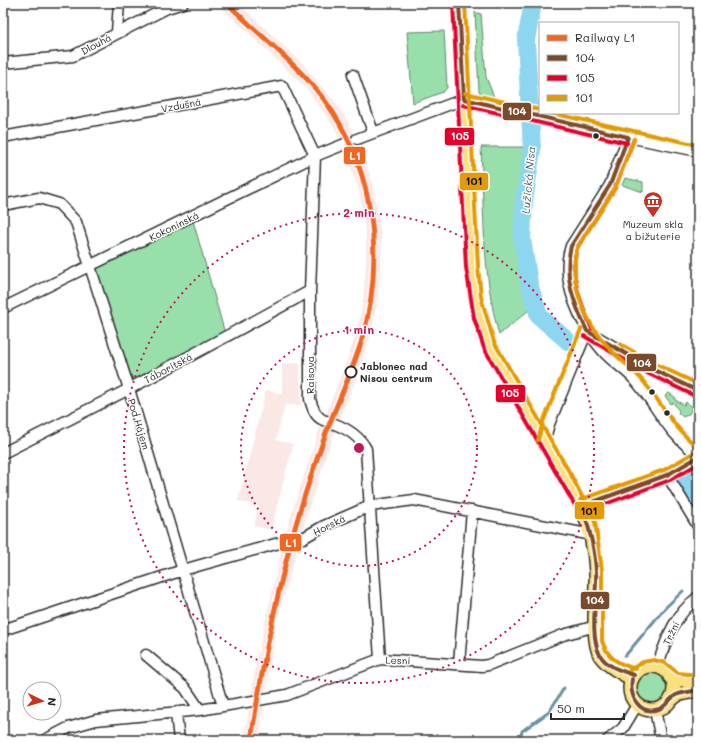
<svg xmlns="http://www.w3.org/2000/svg" width="701" height="743" font-family="Mali,sans-serif">
<style>
.built{fill:#f9e8e6}
.green{fill:#99dfab;stroke:#62856b}
.lines{fill:none;stroke-linecap:round;stroke-linejoin:round}
.stream{stroke:#6691a1;stroke-width:3}
.river{stroke:#8ed5ef;stroke-width:18}
.minor-casing{stroke:#2b2b2b;stroke-width:13}
.major-casing{stroke:#2b2b2b;stroke-width:16}
.minor{stroke:#fff;stroke-width:10}
.major{stroke:#fbe080;stroke-width:13}
.bus-1-casing{stroke:#fff;stroke-width:7}
.bus-2-casing{stroke:#fff;stroke-width:7}
.bus-3-casing{stroke:#fff;stroke-width:7}
.bus-1{stroke:#7a4b2a;stroke-width:4}
.bus-2{stroke:#e4002b;stroke-width:4}
.bus-3{stroke:#e39a04;stroke-width:4}
.rail-1-casing{stroke:#fff;stroke-width:8}
.rail-1{stroke:#f26522;stroke-width:5}
.ring{fill:none;stroke:#c2185b;stroke-width:2;stroke-dasharray:2 4}
.bus-dot{fill:#2b2b2b;stroke:#fff;stroke-width:1.5}
.stop-dot{fill:#fff;stroke:#2b2b2b;stroke-width:2}
.labels{text-anchor:middle;dominant-baseline:central;stroke-width:3;stroke-linejoin:round;paint-order:stroke}
.street-label{font-size:10px;fill:#2b2b2b;stroke:#fff}
.poi-label{font-size:10px;fill:#2b2b2b;stroke:#fff}
.stop-label{font-size:10px;font-weight:bold;fill:#2b2b2b;stroke:#fff;text-anchor:start}
.water-label{font-size:11px;font-style:italic;fill:#495e66;stroke:#fff}
.centre{fill:#c2185b;stroke:#fff;stroke-width:2}
.ring-label{font-size:12px;text-anchor:middle;font-weight:bold;fill:#c2185b;stroke:#fff;stroke-width:3;stroke-linejoin:round;paint-order:stroke}
.line-badge{stroke:#fff;stroke-width:1.5}
.badge-label{font-size:11px;text-anchor:middle;font-weight:bold;fill:#fff}
.pale-badge-label{font-size:11px;text-anchor:middle;font-weight:bold;fill:#111}
</style>
<rect width="100%" height="100%" fill="#fff"/>
<filter id="ink" filterUnits="userSpaceOnUse"><feTurbulence type="fractalNoise" baseFrequency=".025" numOctaves="2"/><feDisplacementMap in="SourceGraphic" scale="8" xChannelSelector="R" yChannelSelector="G"/><feConvolveMatrix kernelMatrix="1 2 1 2 8 2 1 2 1" color-interpolation-filters="sRGB"/></filter>
<g filter="url(#ink)">
<path class="built" d="M217,3H238L301,62L336,103L353,131L365,160L373,186L381,235V264L377,305L371,334L358,374L334,433L309,508L276,624L259,740H244L257,658L284,540L295,503L320,428L344,369L357,331L363,303L366,264V236L359,190L343,145L333,125L307,89Z
M300,363L301,405H285L276,440L293,444L271,530L254,526L259,506L238,501L266,390L282,394V364Z"/>
<path class="green" d="M475,12L481,14L486,77L494,97L481,94L479,91Z
M444,31L447,88L443,92L413,103L407,32Z
M481,147H527L515,234L530,309L499,335C482,275 484,210 481,147Z
M625,178L643,182V192L622,185Z
M192,217L226,337L129,389L90,267Z
M669,393L675,397V400L684,405L686,402L692,408L689,414L683,417L678,413L679,411L673,402L671,404L665,396Z
M698,469V496L684,475Z
M636 688a16 16 0 1 1 32 0a16 16 0 1 1-32 0Z"/>
<g class="lines">
<path class="stream" d="M625,656L665,608L683,591
M520,740L522,731L549,712L564,688"/>
<path class="river" d="M533,3L526,40L532,150L524,201L522,238L529,284L539,316L569,342
M683,478L698,500"/>
<g class="minor-casing">
<path id="minor" d="M117,32L119,3
M3,63L73,56L167,8L183,3
M353,75L373,132
M3,137L282,86L315,156L310,291V399C312,406 314,414 320,418C323,421 328,421 332,423C346,428 359,435 366,449L380,659
M628,137L610,185L571,246C559,279 581,327 604,352C613,362 626,370 635,380C657,405 669,436 698,454
M357,139L464,99L628,137L698,151
M3,205L39,198L59,204L76,222L129,389L223,706
M3,308L315,156L345,144
M594,335L652,369L698,391
M544,442L549,424L587,331
M3,453L129,389L310,291
M667,475L698,526
M582,506L667,475L698,457
M3,630L183,570L279,543L303,538L324,526L370,506L414,500L592,535
M146,655L185,688L200,710
M459,663L472,511
M657,667C667,638 673,617 698,597
M655,710L661,740
M176,714L179,740
M45,740L68,728L96,720L200,710L287,695L380,659L482,666L488,665L563,635L596,626
M608,740L623,728L637,705"/>
</g>
<g class="major-casing">
<path id="major" d="M459,3L472,267C474,295 480,319 489,345L582,506C590,528 595,549 596,572C597,593 591,638 600,655C607,666 622,673 632,679
M630 688a22 22 0 1 1 44 0a22 22 0 1 1-44 0Z
M670,677L683,680L698,681
M671,700L677,695L698,690"/>
</g>
<use href="#minor" class="minor"/>
<use href="#major" class="major"/>
<g class="bus-1-casing">
<path id="bus-1" d="M459,3L464,99
M464,99L628,137
M587,331C574,303 563,277 571,246L610,185L628,137
M587,331L652,369L698,391
M582,506C589,527 595,549 596,572C597,596 589,635 600,655C607,667 622,671 634,675
M582,506L667,475L698,457
M632,679C629,696 639,716 659,709C667,706 670,698 676,695C683,692 691,692 698,690"/>
</g>
<g class="bus-2-casing">
<path id="bus-2" d="M453,3L466,267L474,318L484,348L577,509
M463,105L627,143
M592,329C581,303 569,277 577,248L615,188L634,139
M584,336L649,374L695,396
M584,512L670,480L698,464"/>
</g>
<g class="bus-3-casing">
<path id="bus-3" d="M465,3L478,267L481,297L494,342L571,475L595,522L602,570V641C608,659 619,664 636,669
M465,93L540,110
M551,113L698,145
M634,139L615,188L577,248C568,284 585,323 610,349C622,362 636,371 647,386C664,407 676,431 698,447
M620,344L655,364L698,384
M538,440L543,422L581,329
M580,500L664,470L695,452
M630,670L643,662L654,660L665,663L678,673L698,675"/>
</g>
<use href="#bus-1" class="bus-1"/>
<use href="#bus-2" class="bus-2"/>
<use href="#bus-3" class="bus-3"/>
<g class="rail-1-casing">
<path id="rail-1" d="M227,3C266,42 313,75 340,124C377,190 383,271 361,343C353,368 343,391 333,415C321,445 311,476 301,507C278,583 263,661 251,740"/>
</g>
<use href="#rail-1" class="rail-1"/>
</g>
</g>
<g class="ring">
<circle cx="359" cy="448" r="118"/>
<circle cx="359" cy="448" r="235"/>
</g>
<defs>
<g id="museum-pin" transform="scale(1)"><path d="M0 17L-7.5 6A9.5 9.5 0 1 1 7.5 6Z" fill="#c8321e" stroke="#fff"/><path d="M0-6L6-3V-2H-6V-3ZM-5-1h2V3h-2ZM-1-1h2V3h-2ZM3-1h2V3H3ZM-6 4H6V6H-6Z" fill="#fff"/></g>
</defs>
<g fill-rule="evenodd">
<use href="#museum-pin" x="653" y="201"/>
</g>
<g class="bus-dot">
<circle cx="596" cy="136" r="3.5"/>
<circle cx="652" cy="392" r="3.5"/>
<circle cx="667" cy="413" r="3.5"/>
</g>
<circle class="stop-dot" cx="351" cy="372" r="5.5"/>
<g class="labels">
<g class="street-label">
<text transform="translate(96 44) rotate(-28)">Dlouhá</text>
<text transform="translate(181 105) rotate(-11)">Vzdušná</text>
<text transform="translate(174 226) rotate(-26)">Kokonínská</text>
<text transform="translate(168 368) rotate(-28)">Táboritská</text>
<text transform="translate(310 375) rotate(-90)">Raisova</text>
<text transform="translate(139 424) rotate(73)">Pod Hájem</text>
<text transform="translate(329 525) rotate(-26)">Horská</text>
<text transform="translate(671 633) rotate(-64)">Tržní</text>
<text transform="translate(398 660) rotate(2)">Lesní</text>
</g>
<g class="poi-label">
<text x="653" y="224">Muzeum skla<tspan x="653" dy="12">a bižuterie</tspan></text>
</g>
<g class="stop-label">
<text x="360" y="366">Jablonec nad<tspan x="360" dy="12">Nisou centrum</tspan></text>
</g>
<g class="water-label">
<text transform="translate(528 180) rotate(-85)">Lužická Nisa</text>
</g>
</g>
<circle cx="359" cy="448" r="6" class="centre"/>
<g class="ring-label">
<text x="359" y="217">2 min</text>
<text x="359" y="334">1 min</text>
</g>
<g class="line-badge">
<rect x="502" y="102" width="30" height="19" rx="4" fill="#7a4b2a"/>
<rect x="444" y="127" width="31" height="19" rx="4" fill="#e4002b"/>
<rect x="343" y="146" width="23" height="19" rx="4" fill="#f26522"/>
<rect x="459" y="172" width="30" height="19" rx="4" fill="#e39a04"/>
<rect x="626" y="353" width="31" height="19" rx="4" fill="#7a4b2a"/>
<rect x="495" y="384" width="31" height="19" rx="4" fill="#e4002b"/>
<rect x="574" y="501" width="31" height="19" rx="4" fill="#e39a04"/>
<rect x="279" y="533" width="23" height="19" rx="4" fill="#f26522"/>
<rect x="580" y="591" width="30" height="19" rx="4" fill="#7a4b2a"/>
</g>
<g class="badge-label">
<text x="517" y="115">104</text>
<text x="460" y="140">105</text>
<text x="355" y="160">L1</text>
<text x="642" y="367">104</text>
<text x="510" y="397">105</text>
<text x="291" y="547">L1</text>
<text x="595" y="604">104</text>
</g>
<g class="pale-badge-label">
<text x="474" y="185">101</text>
<text x="589" y="515">101</text>
</g>
<rect width="701" height="743" fill="none" stroke="#fff" stroke-width="16"/>
<rect x="8" y="8" width="685" height="727" fill="none" stroke="#2b2b2b" stroke-width="1.5" filter="url(#ink)"/>
<rect x="539" y="22" width="140" height="92" fill="#ffffff" stroke="#aaaaaa"/>
<rect x="547" y="35" width="20" height="6" fill="#f26522" stroke="#aaaaaa"/>
<text x="575" y="42" font-size="12" fill="#2b2b2b">Railway L1</text>
<rect x="547" y="55" width="20" height="6" fill="#7a4b2a" stroke="#aaaaaa"/>
<text x="575" y="62" font-size="12" fill="#2b2b2b">104</text>
<rect x="547" y="75" width="20" height="6" fill="#e4002b" stroke="#aaaaaa"/>
<text x="575" y="82" font-size="12" fill="#2b2b2b">105</text>
<rect x="547" y="95" width="20" height="6" fill="#e39a04" stroke="#aaaaaa"/>
<text x="575" y="102" font-size="12" fill="#2b2b2b">101</text>
<g transform="translate(42 701) rotate(95)"><circle r="19" fill="#ffffff" stroke="#aaaaaa"/>
<path d="M0-3L7 15L0 10L-7 15Z" fill="#c8321e"/>
<text y="-6" font-size="11" font-weight="bold" text-anchor="middle" fill="#2b2b2b">N</text>
</g>
<path d="M551 713v6h73v-6" fill="none" stroke="#2b2b2b" stroke-width="2"/>
<text x="557" y="713" font-size="12" fill="#2b2b2b" stroke="#ffffff" stroke-width="3" paint-order="stroke">50 m</text>
</svg>
